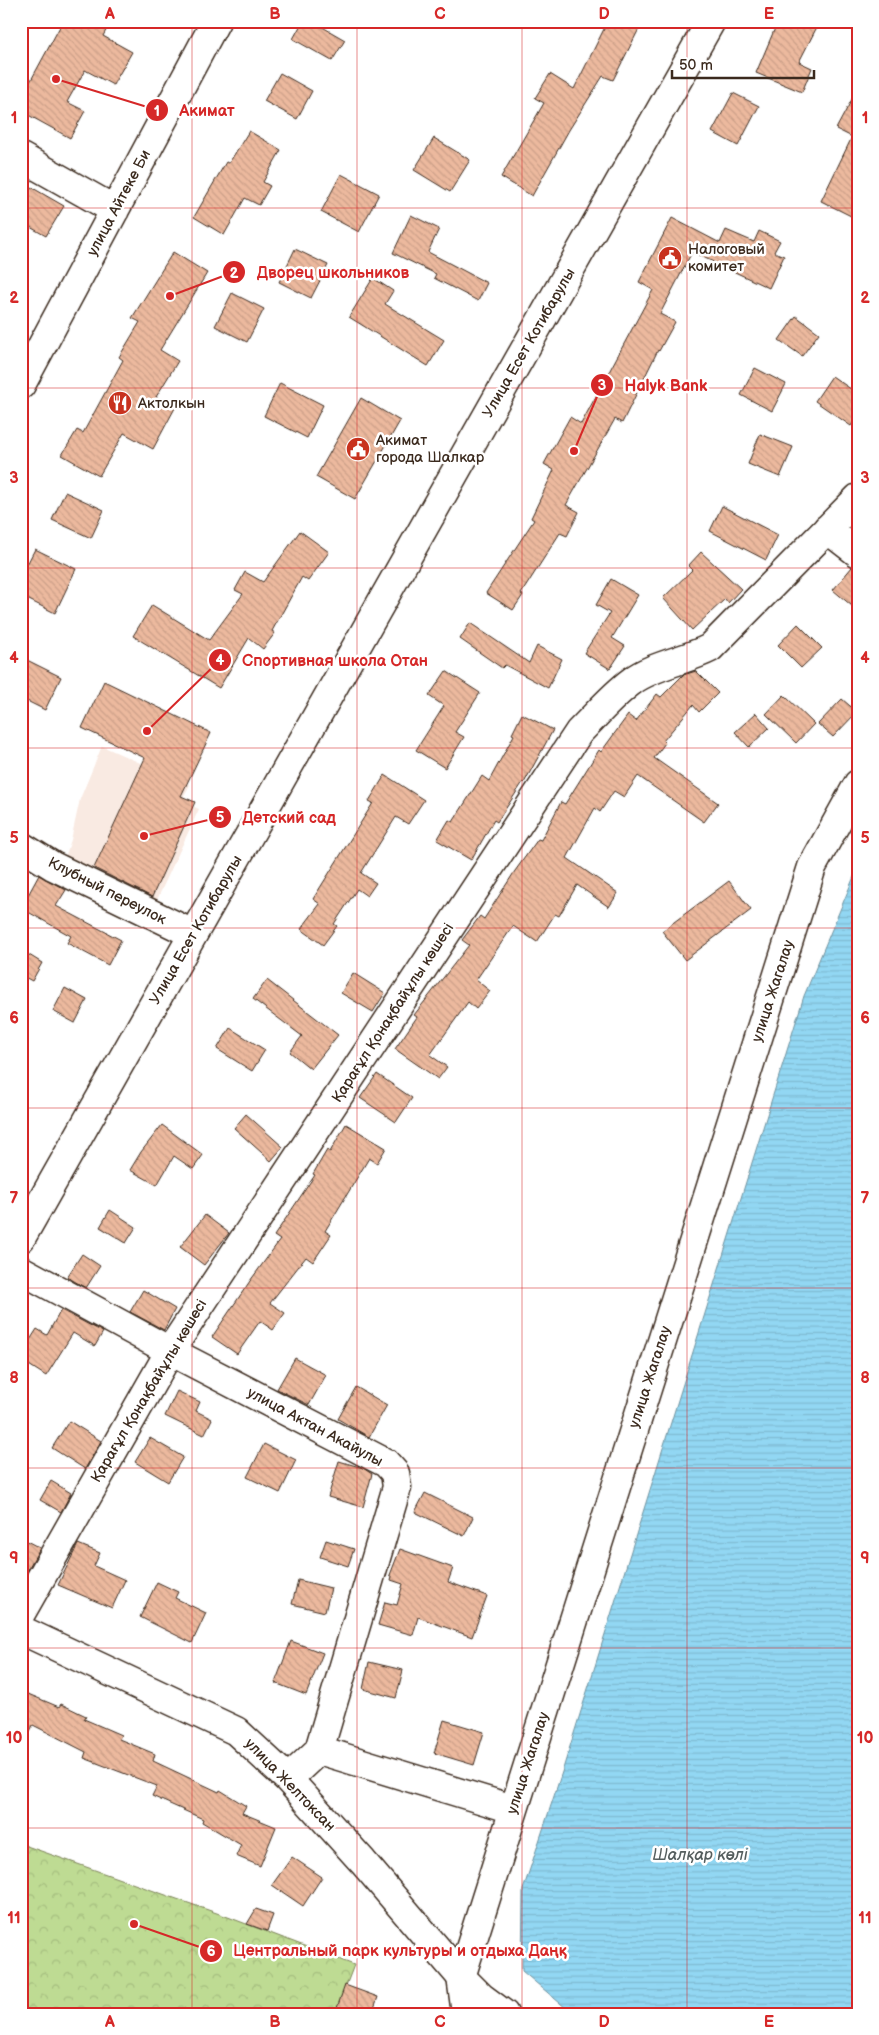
<svg xmlns="http://www.w3.org/2000/svg" width="879" height="2035" font-family="'Balsamiq Sans',sans-serif">
<style>
.built{fill:#f9eae2}
.park{fill:url(#park-crowns);stroke:#7c8258}
.water{fill:url(#water-rules);stroke:#6f929e}
.building{fill:url(#building-back-hatch);stroke:#3b2a1e}
.lines{fill:none;stroke-linecap:round;stroke-linejoin:round}
.minor-casing{stroke:#3b2a1e;stroke-width:31}
.major-casing{stroke:#3b2a1e;stroke-width:31}
.minor{stroke:#fff;stroke-width:28}
.major{stroke:#fff;stroke-width:28}
.grid{fill:none;stroke:#d62828;stroke-width:1;stroke-opacity:0.55}
.labels{text-anchor:middle;dominant-baseline:central;stroke-width:5;stroke-linejoin:round;paint-order:stroke}
.street-label{font-size:15px;fill:#3b2a1e;stroke:#fff}
.poi-label{font-size:15px;fill:#3b2a1e;stroke:#fff;text-anchor:start}
.water-label{font-size:16px;font-style:italic;fill:#555e5e;stroke:#fff}
.leader{fill:none;stroke:#d62828;stroke-width:2}
.callout-dot{fill:#d62828;stroke:#fff;stroke-width:2}
.mark-label{font-size:15px;text-anchor:middle;font-weight:bold;fill:#fff}
.callout-label{font-size:16px;text-anchor:middle;font-weight:bold;fill:#d62828;stroke:#fff;stroke-width:5;stroke-linejoin:round;paint-order:stroke}
.neatline{fill:none;stroke:#d62828;stroke-width:2}
.grid-label{font-size:16px;text-anchor:middle;font-weight:bold;fill:#d62828}
</style>
<defs>
<pattern id="park-crowns" width="20" height="18" patternUnits="userSpaceOnUse" patternTransform="scale(1.25)"><rect width="20" height="18" fill="#bedb93"/><path d="M2 6a3 3 0 1 1 6 0M12 15a3 3 0 1 1 6 0" fill="none" stroke="#a4bc7e"/></pattern>
<pattern id="water-rules" width="6" height="5" patternUnits="userSpaceOnUse" patternTransform="scale(1.25)"><rect width="6" height="5" fill="#92d7f3"/><path d="M0 2.5h6" fill="none" stroke="#7fb9d0"/></pattern>
<pattern id="building-back-hatch" width="6" height="6" patternUnits="userSpaceOnUse" patternTransform="scale(1.25)"><rect width="6" height="6" fill="#ecb99e"/><path d="M-1 5l2 2M0 0l6 6M5-1l2 2" fill="none" stroke="#cb9f88"/></pattern>
</defs>
<rect width="100%" height="100%" fill="#fff"/>
<filter id="ink" filterUnits="userSpaceOnUse"><feTurbulence type="fractalNoise" baseFrequency=".02" numOctaves="2"/><feDisplacementMap in="SourceGraphic" scale="10" xChannelSelector="R" yChannelSelector="G"/><feConvolveMatrix kernelMatrix="1 2 1 2 8 2 1 2 1" color-interpolation-filters="sRGB"/></filter>
<g filter="url(#ink)">
<path class="built" d="M102,746L190,785L181,801L199,809L156,902L64,860L71,840L80,799Z"/>
<path class="park" d="M21,1844L228,1917L354,1965L335,2014H21Z"/>
<path class="water" d="M858,867V2014H573L522,1971L523,1890L562,1772L804,996Z"/>
<path class="building" d="M63,21H111L103,36L132,52L113,85L85,70L67,102L85,111L70,138L21,111V77L30,82Z
M303,21H312L345,40L332,61L293,39Z
M608,21H643L613,80L603,76L569,130L532,196L501,177L544,103L535,98L550,74L574,89Z
M778,21H820L799,62L812,68L802,92L756,73Z
M280,73L312,91L297,119L264,101Z
M858,88V202L851,216L821,201L852,137L836,129Z
M733,93L759,106L738,146L712,132Z
M249,131L281,150L263,182L270,186L259,205L245,198L224,235L194,217L226,162L229,163Z
M434,138L470,160L450,192L414,170Z
M341,174L379,194L359,232L321,212Z
M31,187L64,206L46,236L21,222V204Z
M411,215L439,229L428,252L487,283L478,301L434,278L436,274L393,253Z
M672,218L720,243L726,230L754,242L759,231L780,241L774,252L784,256L769,288L692,252L660,314L675,322L659,351L658,350L622,423L615,419L566,505L579,512L567,536L560,533L521,594L523,595L513,610L486,593L534,520L531,518L554,470L544,464L570,417L581,424L653,290L639,282Z
M295,249L328,265L311,298L279,282Z
M173,252L207,273L160,350L178,361L156,397L175,408L153,449L124,433L99,476L62,455L77,430L83,433L123,360L119,357L140,322L132,318Z
M373,278L393,291L385,304L444,340L428,366L349,317Z
M232,293L264,309L247,342L215,326Z
M796,316L819,333L802,356L779,340Z
M755,368L786,384L772,411L741,395Z
M832,376L858,394V416L851,426L815,401Z
M280,383L323,405L307,438L264,416Z
M361,398L400,421L355,499L316,477Z
M760,434L793,447L780,477L748,464Z
M65,492L104,510L91,538L52,520Z
M722,506L778,535L766,560L710,531Z
M300,531L329,552L308,581L302,577L272,631L275,633L263,649L249,638L219,688L133,636L152,605L209,640L243,594L235,590L245,572L263,582Z
M35,549L76,569L55,613L21,596V576Z
M701,552L741,589L728,603L725,599L692,630L663,598L692,570L688,566Z
M852,567L858,568V611L833,590Z
M611,579L638,595L612,638L625,646L610,669L584,653L610,613L596,605Z
M470,623L529,663L537,646L562,659L548,688L505,665L502,668L460,639Z
M798,624L822,648L801,668L778,645Z
M25,659L61,677L45,710L21,698V667Z
M446,671L480,693L455,732L464,737L445,768L416,750L444,706L429,696Z
M696,671L718,693L699,712L693,705L663,741L665,743L654,758L718,803L704,822L638,776L624,797L614,791L600,812L595,808L567,858L618,893L609,907L577,885L559,916L555,914L537,942L513,926L476,980L490,991L476,1009L468,1002L430,1055L447,1067L438,1079L395,1049L417,1017L414,1015L469,945L462,940L480,916L484,919L515,871L538,839L541,840L561,802L565,804L599,750L601,752L628,715L636,721L657,694L661,697L683,675Z
M104,681L211,733L181,796L195,802L152,897L94,868L145,758L82,728Z
M784,695L814,724L796,743L766,714Z
M842,699L857,712L833,737L818,724Z
M756,713L769,728L749,747L735,732Z
M522,714L553,730L524,783L523,782L497,822L494,820L471,860L437,840L449,820L453,822L482,776L489,781L514,735L512,734Z
M385,775L424,800L408,824L396,817L361,873L376,883L367,896L357,889L334,924L337,926L323,945L301,929L320,904L313,899L373,803L369,801Z
M39,875L66,890L56,906L121,940L108,965L67,943L71,936L21,908Z
M729,881L751,910L685,960L662,931Z
M21,950L42,963L32,981L21,975Z
M353,973L385,993L373,1012L341,993Z
M267,980L338,1035L311,1069L290,1052L302,1036L253,999Z
M65,988L87,1000L75,1023L53,1011Z
M230,1028L265,1050L252,1071L217,1049Z
M377,1074L412,1098L396,1122L360,1098Z
M246,1114L283,1147L271,1161L234,1128Z
M346,1124L386,1148L377,1163L369,1158L325,1231L331,1235L313,1262L306,1257L270,1303L285,1313L273,1330L260,1321L237,1354L212,1337L250,1281L280,1240L274,1236L315,1175L313,1174L327,1150L330,1152Z
M162,1125L203,1155L193,1169L174,1156L157,1185L130,1170L141,1152Z
M110,1210L136,1227L126,1243L100,1227Z
M205,1215L229,1233L204,1265L180,1247Z
M82,1254L100,1266L86,1288L67,1277Z
M143,1290L175,1309L164,1330L130,1312Z
M61,1310L103,1332L95,1346L73,1333L46,1376L21,1360V1354L37,1329L47,1335Z
M295,1358L326,1375L309,1405L277,1389Z
M356,1387L387,1405L369,1437L338,1419Z
M177,1391L200,1402L196,1411L212,1419L204,1435L165,1416Z
M69,1421L101,1441L85,1469L52,1448Z
M150,1438L183,1457L168,1482L135,1462Z
M264,1444L296,1460L280,1493L247,1477Z
M339,1461L363,1468L372,1474L363,1507L328,1497Z
M51,1481L71,1493L61,1512L40,1500Z
M425,1493L473,1517L464,1536L415,1512Z
M21,1538L40,1548L21,1581Z
M326,1540L354,1549L348,1566L320,1557Z
M78,1544L100,1553L94,1566L125,1580L112,1608L58,1585Z
M400,1549L453,1568L448,1582L487,1596L472,1637L418,1617L413,1635L378,1625L385,1602L397,1605L403,1584L391,1580L392,1576L390,1575Z
M298,1580L331,1588L325,1612L292,1604Z
M157,1582L178,1592L175,1598L206,1613L192,1643L140,1617Z
M291,1641L323,1653L306,1695L275,1683Z
M369,1662L403,1670L396,1698L363,1689Z
M21,1691L59,1707L61,1704L86,1716L84,1719L121,1735L119,1739L155,1754L153,1761L219,1792L220,1790L246,1806L242,1813L276,1827L260,1866L236,1856L241,1845L202,1822L203,1819L152,1796L157,1786L84,1758L86,1752L33,1725L21,1751Z
M444,1720L484,1732L474,1765L434,1753Z
M292,1857L322,1877L303,1906L272,1885Z
M256,1909L273,1915L267,1931L247,1924Z
M345,1985L378,1997L372,2014H335Z"/>
<g class="lines">
<g class="minor-casing">
<path id="minor" d="M21,157L115,210
M21,385L216,21
M827,529L858,553
M21,846L53,866L193,934
M21,1270L170,1351L386,1463L395,1473L397,1487L319,1750L288,1779
M21,1613L170,1351L579,732C596,715 613,695 632,681C651,666 687,660 710,648L858,498
M319,1750L513,1809
M466,2014L461,1977L812,867L858,784"/>
</g>
<g class="major-casing">
<path id="major" d="M21,1238L711,21
M21,1630L236,1731L288,1779L363,1862L461,1977L481,1997L504,2014"/>
</g>
<use href="#minor" class="minor"/>
<use href="#major" class="major"/>
</g>
</g>
<path class="grid" d="M192,21V2014M357,21V2014M522,21V2014M687,21V2014M21,208H858M21,388H858M21,568H858M21,748H858M21,928H858M21,1108H858M21,1288H858M21,1468H858M21,1648H858M21,1828H858"/>
<defs>
<g id="civic-disc" transform="scale(1.25)"><circle r="9.5" fill="#c8321e" stroke="#fff"/><path d="M-.6-6.5H3V-4.5H.6V-3L4-1V1h2V6H-6V1h2V-1L-.6-3ZM-1.2 2.5V6h2.4V2.5Z" fill="#fff"/></g>
<g id="restaurant-disc" transform="scale(1.25)"><circle r="9.5" fill="#c8321e" stroke="#fff"/><path d="M-5-6h1v4h1v-4h1v4h1v-4h1v5L-1.5 .5V6h-2V.5L-5-1ZM5-6V6H3V1.5H1.5Q1.5-4 5-6Z" fill="#fff"/></g>
</defs>
<g fill-rule="evenodd">
<use href="#civic-disc" x="670" y="258"/>
<use href="#restaurant-disc" x="120" y="403"/>
<use href="#civic-disc" x="358" y="449"/>
</g>
<g class="labels">
<g class="street-label">
<text transform="translate(119 203) rotate(-62)">улица Айтеке Би</text>
<text transform="translate(529 343) rotate(-60)">Улица Есет Котибарулы</text>
<text transform="translate(107 891) rotate(27)">Клубный переулок</text>
<text transform="translate(196 930) rotate(-60)">Улица Есет Котибарулы</text>
<text transform="translate(773 991) rotate(-72)">улица Жагалау</text>
<text transform="translate(393 1013) rotate(-57)">Қарағұл Қонақбайұлы көшесі</text>
<text transform="translate(650 1377) rotate(-72)">улица Жагалау</text>
<text transform="translate(149 1391) rotate(-59)">Қарағұл Қонақбайұлы көшесі</text>
<text transform="translate(315 1427) rotate(28)">улица Актан Акайулы</text>
<text transform="translate(528 1763) rotate(-72)">улица Жагалау</text>
<text transform="translate(290 1785) rotate(46)">улица Желтоксан</text>
</g>
<g class="poi-label">
<text x="688" y="249">Налоговый<tspan x="688" dy="17">комитет</tspan></text>
<text x="138" y="403">Актолкын</text>
<text x="376" y="440">Акимат<tspan x="376" dy="17">города Шалкар</tspan></text>
</g>
<g class="water-label">
<text x="700" y="1855">Шалқар көлі</text>
</g>
</g>
<path class="leader" d="M56 79L157 110M170 296L234 272M574 451L602 385M147 731L220 660M144 836L220 817M134 1924L211 1951"/>
<g class="callout-dot">
<circle cx="56" cy="79" r="5"/>
<circle cx="170" cy="296" r="5"/>
<circle cx="574" cy="451" r="5"/>
<circle cx="147" cy="731" r="5"/>
<circle cx="144" cy="836" r="5"/>
<circle cx="134" cy="1924" r="5"/>
<circle cx="157" cy="110" r="12"/>
<circle cx="234" cy="272" r="12"/>
<circle cx="602" cy="385" r="12"/>
<circle cx="220" cy="660" r="12"/>
<circle cx="220" cy="817" r="12"/>
<circle cx="211" cy="1951" r="12"/>
</g>
<g class="mark-label">
<text x="157" y="116">1</text>
<text x="234" y="278">2</text>
<text x="602" y="390">3</text>
<text x="220" y="665">4</text>
<text x="220" y="822">5</text>
<text x="211" y="1956">6</text>
</g>
<g class="callout-label">
<text x="207" y="116">Акимат</text>
<text x="333" y="278">Дворец школьников</text>
<text x="666" y="391">Halyk Bank</text>
<text x="335" y="666">Спортивная школа Отан</text>
<text x="289" y="823">Детский сад</text>
<text x="400" y="1956">Центральный парк культуры и отдыха Даңқ</text>
</g>
<rect width="879" height="2035" fill="none" stroke="#fff" stroke-width="55"/>
<path d="M672 70v8h142v-8" fill="none" stroke="#3b2a1e" stroke-width="2.5"/>
<text x="679" y="70" font-size="15" fill="#3b2a1e" stroke="#ffffff" stroke-width="4" paint-order="stroke">50 m</text>
<rect x="28" y="28" width="824" height="1980" class="neatline"/>
<g class="grid-label">
<text x="110" y="19">A</text>
<text x="275" y="19">B</text>
<text x="440" y="19">C</text>
<text x="604" y="19">D</text>
<text x="769" y="19">E</text>
<text x="14" y="123">1</text>
<text x="865" y="123">1</text>
<text x="14" y="303">2</text>
<text x="865" y="303">2</text>
<text x="14" y="483">3</text>
<text x="865" y="483">3</text>
<text x="14" y="663">4</text>
<text x="865" y="663">4</text>
<text x="14" y="843">5</text>
<text x="865" y="843">5</text>
<text x="14" y="1023">6</text>
<text x="865" y="1023">6</text>
<text x="14" y="1203">7</text>
<text x="865" y="1203">7</text>
<text x="14" y="1383">8</text>
<text x="865" y="1383">8</text>
<text x="14" y="1563">9</text>
<text x="865" y="1563">9</text>
<text x="14" y="1743">10</text>
<text x="865" y="1743">10</text>
<text x="14" y="1923">11</text>
<text x="865" y="1923">11</text>
<text x="110" y="2027">A</text>
<text x="275" y="2027">B</text>
<text x="440" y="2027">C</text>
<text x="604" y="2027">D</text>
<text x="769" y="2027">E</text>
</g>
</svg>
